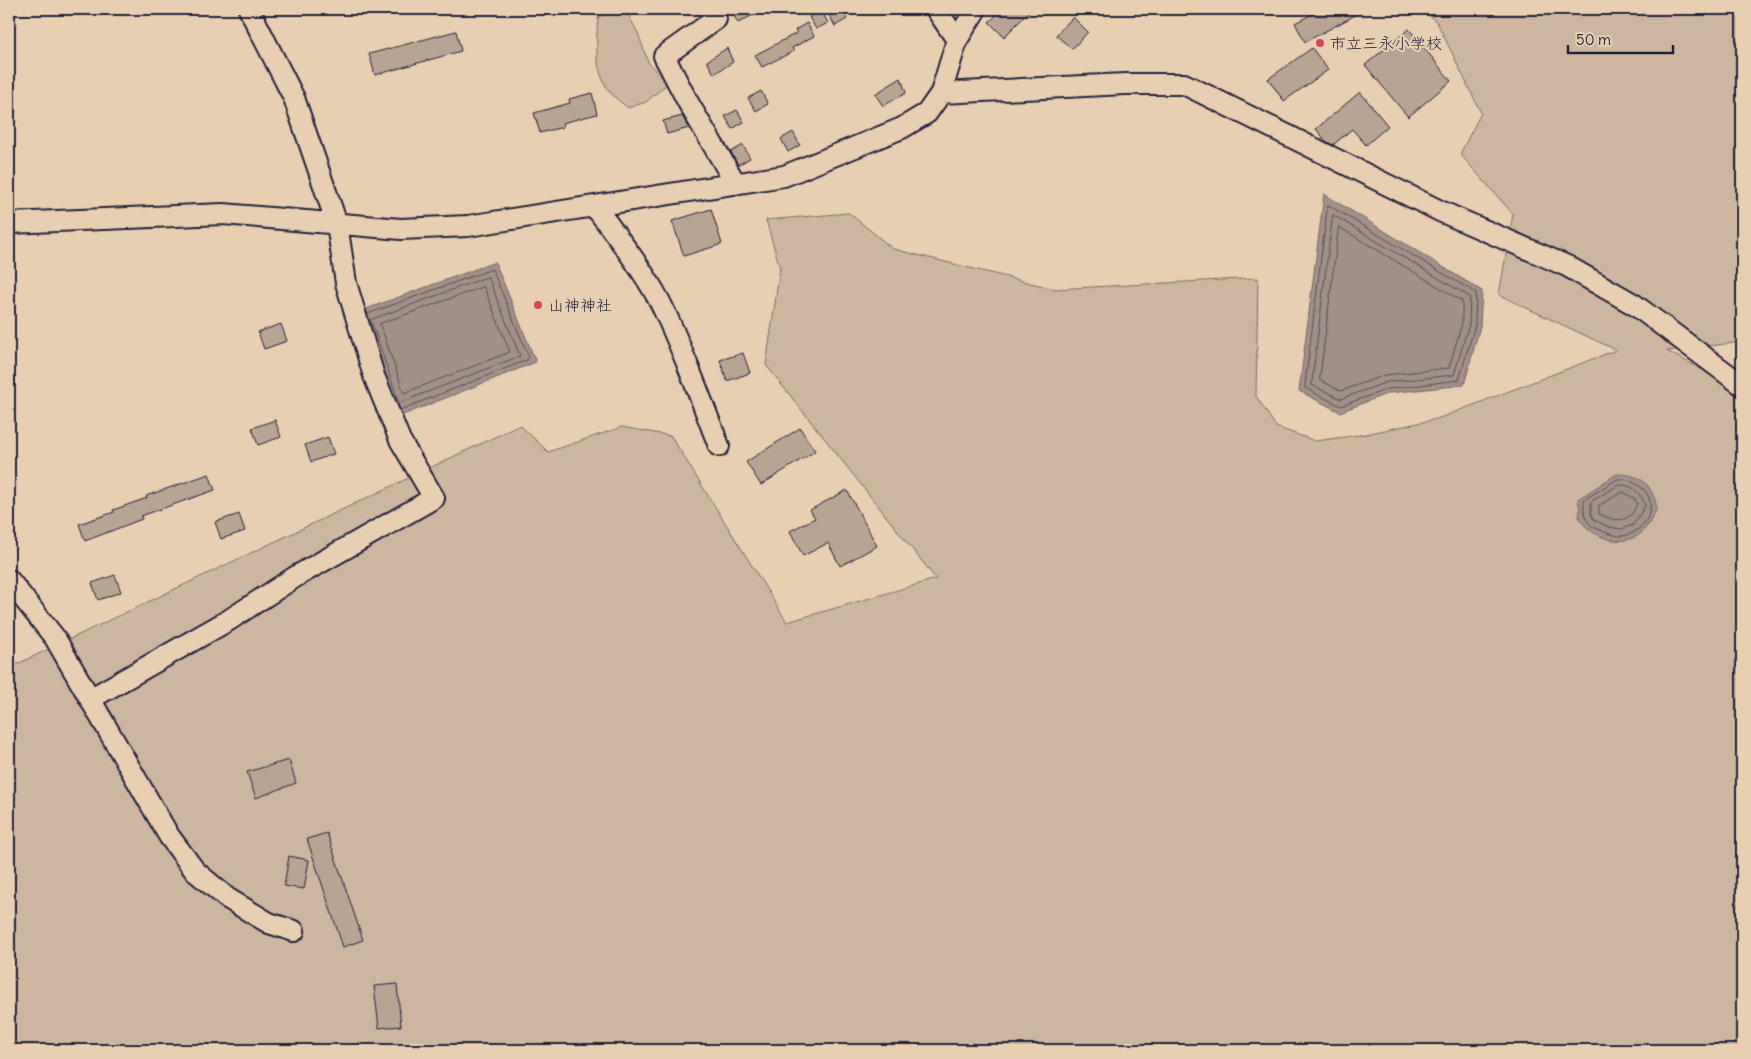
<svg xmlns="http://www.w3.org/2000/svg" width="1751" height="1059" font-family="Delius,'Klee One',sans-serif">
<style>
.green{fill:#ccb6a0;stroke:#776c6e}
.water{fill:#a29187;stroke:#6f6569}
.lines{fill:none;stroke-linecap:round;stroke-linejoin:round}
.shore{stroke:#554e59;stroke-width:1}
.building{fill:#b7a493;stroke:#22223b}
.minor-casing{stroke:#22223b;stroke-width:24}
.minor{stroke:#e9cfb1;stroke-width:20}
.poi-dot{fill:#d1495b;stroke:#e9cfb1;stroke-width:2}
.labels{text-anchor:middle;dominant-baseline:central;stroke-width:4.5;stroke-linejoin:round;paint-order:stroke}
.poi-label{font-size:16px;fill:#22223b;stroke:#e9cfb1;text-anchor:start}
</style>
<rect width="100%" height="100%" fill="#e9cfb1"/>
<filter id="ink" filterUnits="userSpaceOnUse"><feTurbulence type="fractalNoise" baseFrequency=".02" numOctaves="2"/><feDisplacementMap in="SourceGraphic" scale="10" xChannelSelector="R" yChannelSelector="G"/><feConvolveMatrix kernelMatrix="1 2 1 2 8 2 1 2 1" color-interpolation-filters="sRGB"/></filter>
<g filter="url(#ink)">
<path class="green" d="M609,9L626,11L638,33L648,62L667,84L646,102L628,108C622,103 615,98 610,92C594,72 596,42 598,18Z
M1421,9H1742V342L1667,351L1742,391V1050H9V668L520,425L548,452L622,427L671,436L787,622L936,579L766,365L780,268L766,220L849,213L893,249L1055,289L1258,278L1256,396L1276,427L1315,441L1366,434L1437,419L1616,350L1499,295L1513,214L1460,154L1481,113L1437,22Z"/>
<path class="water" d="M1324,194L1482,291L1480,326L1464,385L1389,393L1340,412L1299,391Z
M495,262L536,362L393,419L355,313Z
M1617,474C1642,474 1652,485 1657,508C1653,517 1648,527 1640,534C1620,549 1590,536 1579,518L1580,509L1578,499Z"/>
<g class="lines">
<path class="shore" d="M1328,205L1476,293L1475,325L1459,380L1388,389L1341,406L1305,388Z
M1333,215L1470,297L1469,324L1454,375L1387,382L1341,399L1312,385Z
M1339,227L1462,301V323L1449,368L1385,375L1341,391L1320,380Z
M488,277L520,356L399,403L371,320Z
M484,287L510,352L404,393L380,324Z
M367,314L492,269L529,357L527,360L400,410
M1618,479C1625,478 1629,480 1636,484C1663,498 1648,533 1622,536C1615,536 1606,533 1600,530C1585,524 1583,515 1584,500Z
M1619,485C1633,484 1642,494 1645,506L1633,525L1621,529L1609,527L1594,520L1591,515V502Z
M1623,492L1635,499L1637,504C1630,524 1615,522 1599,514V506Z"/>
</g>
<path class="building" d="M730,9H764L738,23Z
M835,9H842L847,19L835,26L828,13Z
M1003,9H1032L1004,37L989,22Z
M1322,9H1367L1305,42L1295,23Z
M821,10L828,23L816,29L809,17Z
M1073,17L1088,32L1072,49L1056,35Z
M807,23L814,36L792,48L794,51L762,67L755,55L797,33L795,30Z
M1409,29L1451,81L1408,117L1365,65Z
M456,31L461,51L375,75L369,54Z
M727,48L733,62L714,74L707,61Z
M1312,48L1328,70L1284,101L1268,79Z
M901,78L906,93L883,106L875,94Z
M761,91L768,104L756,111L748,98Z
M1360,92L1388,126L1366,145L1352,129L1333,145L1327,142L1316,129Z
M592,93L597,114L562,123L563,127L540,133L534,113L570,103L569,99Z
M737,110L744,122L732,129L725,116Z
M682,116L689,128L667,134L663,121Z
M793,132L800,145L788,152L781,139Z
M743,145L750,158L738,165L731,152Z
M711,209L722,244L684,256L672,221Z
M281,324L287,341L264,349L258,332Z
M743,353L750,373L727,381L720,360Z
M275,420L281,437L258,445L252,428Z
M800,428L815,451L761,485L746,462Z
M328,437L334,454L311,462L305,445Z
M209,474L215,490L141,516L142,519L85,541L79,524L114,512L113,510L147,498L146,496Z
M847,490L877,546L840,566L828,543L803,556L790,531L815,518L810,510Z
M239,514L245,531L221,539L215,522Z
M115,575L121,592L98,600L92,583Z
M289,760L296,783L256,798L247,772Z
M327,833L363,940L343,947L307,839Z
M289,856L309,860L304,889L284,886Z
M397,984L401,1026L379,1028L374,986Z"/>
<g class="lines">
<g class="minor-casing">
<path id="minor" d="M708,9L716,19L664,56L689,104L736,184
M936,9L957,40
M941,93L1125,84H1184L1440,211L1567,266L1635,305L1742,385
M596,208C618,238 642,268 660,302C683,348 700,398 719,446
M9,223L223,214L401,229L468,226L784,176L902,128L927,113L941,93L957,40L976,9
M9,580L55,638L169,836L195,871L227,898L269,923L294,931
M90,699L229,620L295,577L434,498L400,440L374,376L346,283L337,224L294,98L249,9"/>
</g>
<use href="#minor" class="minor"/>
</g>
</g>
<g class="poi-dot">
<circle cx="1320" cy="43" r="5"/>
<circle cx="538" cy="305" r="5"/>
</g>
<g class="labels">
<g class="poi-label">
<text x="1330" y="43">市立三永小学校</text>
<text x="548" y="305">山神神社</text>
</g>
</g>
<rect width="1751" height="1059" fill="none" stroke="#e9cfb1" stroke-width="30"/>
<rect x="15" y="15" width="1721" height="1029" fill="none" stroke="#22223b" stroke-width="2" filter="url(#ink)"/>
<path d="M1568 45v8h105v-8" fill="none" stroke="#22223b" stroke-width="2.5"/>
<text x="1576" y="45" font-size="15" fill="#22223b" stroke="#e9cfb1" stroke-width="4" paint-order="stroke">50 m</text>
</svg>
